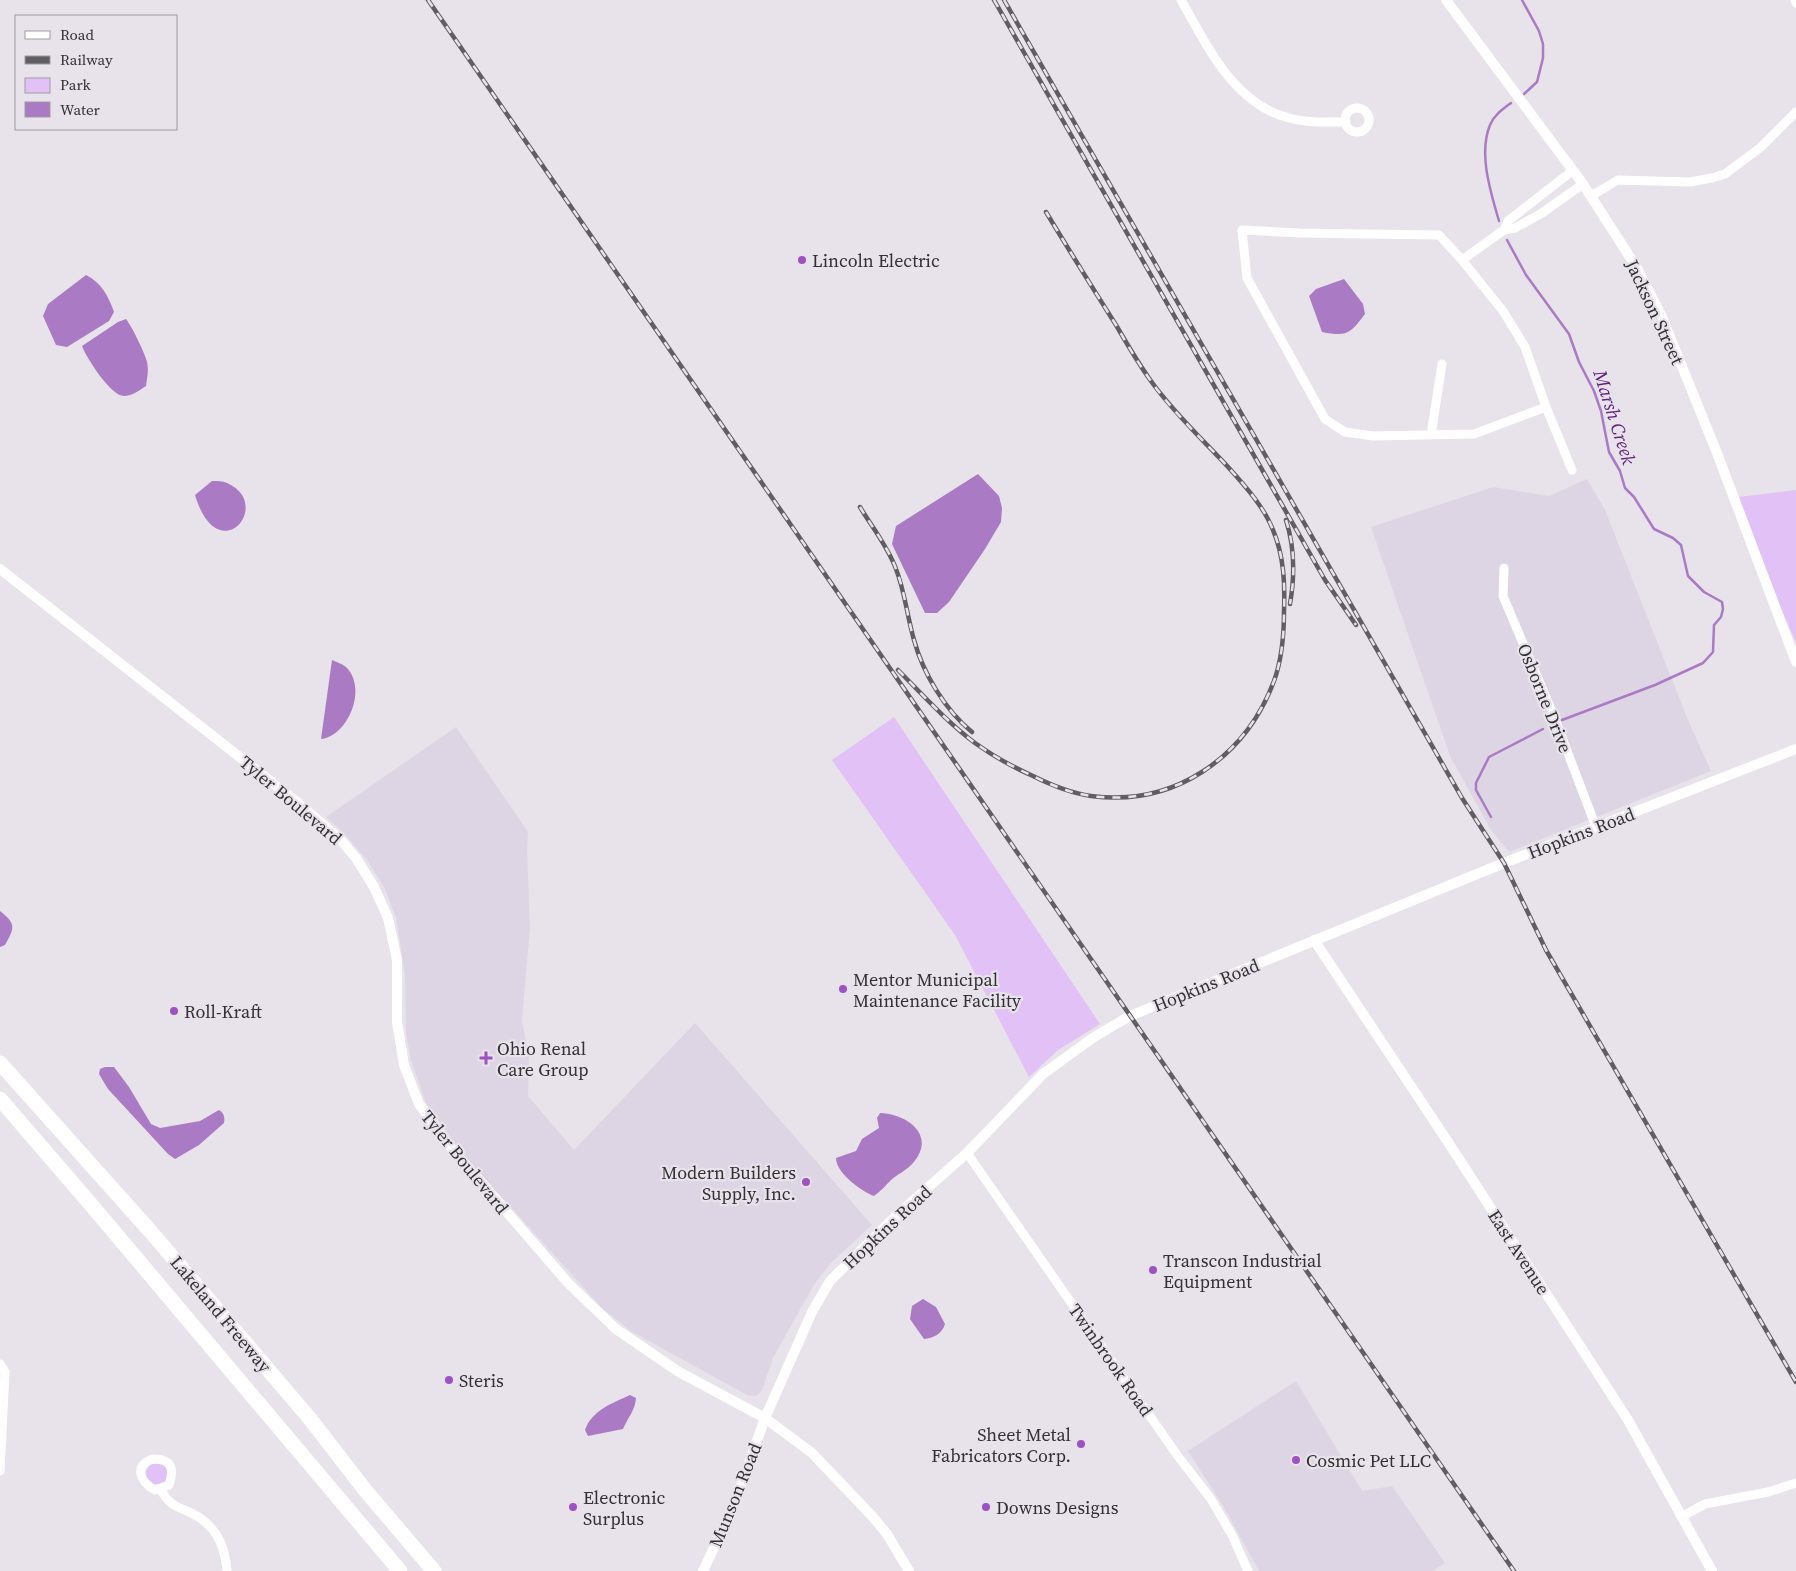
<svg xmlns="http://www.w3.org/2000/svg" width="1796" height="1571" font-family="'Source Serif 4',serif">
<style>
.built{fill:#ded5e4}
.green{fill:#e2c1f6}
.water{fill:#aa7ac4}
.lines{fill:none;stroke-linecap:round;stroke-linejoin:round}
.stream{stroke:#aa7ac4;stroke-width:2.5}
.minor{stroke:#fff;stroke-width:9}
.tertiary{stroke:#fff;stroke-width:10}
.motorway{stroke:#fff;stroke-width:15}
.rail-casing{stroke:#605d63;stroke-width:4.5}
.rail{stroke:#e8e2eb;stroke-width:2.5;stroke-dasharray:8;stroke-linecap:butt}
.poi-dot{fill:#9d51c3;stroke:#e8e2eb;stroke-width:2}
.labels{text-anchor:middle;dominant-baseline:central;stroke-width:4.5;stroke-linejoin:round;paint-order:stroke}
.poi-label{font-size:18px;fill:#323034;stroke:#e8e2eb;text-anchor:start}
.street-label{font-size:18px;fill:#323034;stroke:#e8e2eb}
.water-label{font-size:19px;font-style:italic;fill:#61237d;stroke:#e8e2eb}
</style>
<rect width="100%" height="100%" fill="#e8e2eb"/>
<path class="built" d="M1587,479L1605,510L1688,720L1711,771L1509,852L1491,830L1450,756L1371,527L1493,487L1549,496Z
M456,727L528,832L527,848L530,928L522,1020L529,1058L528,1096L574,1150L695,1023L872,1225L831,1263L815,1283L773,1358L762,1390L756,1396L747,1395L631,1331L602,1308L461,1152L426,1103L411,1060L406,1034L405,974L396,918L384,887L367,860L342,831L326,817Z
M1296,1381L1362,1491L1392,1486L1445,1563L1433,1571H1259L1225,1509L1188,1451Z"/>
<path class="green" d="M1796,490V642L1781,609L1738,497Z
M894,717L1100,1024L1058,1050L1029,1077L955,935L832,760Z
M146 1474a11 11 0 1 1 22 0a11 11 0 1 1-22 0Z"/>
<path class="water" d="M86,275C101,282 109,297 114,312L109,321L67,347L56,345L43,316L48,304Z
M1344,279L1363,304L1365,314C1350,334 1347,337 1322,332L1309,296L1316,289Z
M126,319C131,325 145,353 147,362C149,370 147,378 146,386C140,390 132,396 124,396C111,396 87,359 82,346L118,322Z
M978,474L999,496L1002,508L1001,522L985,549L949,602L937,613H925L892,544L896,526Z
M212,481C217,481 223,481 227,483C275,504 218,572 195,495Z
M332,660C336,662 343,664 346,667C368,688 348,736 321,739Z
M0,911C16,924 15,927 5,945L0,947Z
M105,1067H114L129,1087L151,1124L160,1128L200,1121L219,1110C224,1113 225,1117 224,1123L199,1145L175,1159L168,1154L108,1089L99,1074L100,1069Z
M880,1113C907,1114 937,1135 913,1163C907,1170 898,1174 891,1180C885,1186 881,1191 874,1196C861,1191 836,1173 836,1158L856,1151L862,1139L879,1128L877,1118Z
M923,1299L936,1307L945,1324C942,1334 933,1338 924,1339L910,1319L912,1306Z
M630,1395L636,1398C635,1411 628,1417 623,1429L588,1436L585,1430C592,1410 613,1403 630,1395Z"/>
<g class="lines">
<path class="stream" d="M1522,0L1539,31L1543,44V58L1537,82L1524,94
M1499,221C1491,193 1478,154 1490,125C1494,115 1503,109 1511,103
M1507,240L1526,275L1569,334L1579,362L1594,391L1601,411L1609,452L1620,471L1625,488L1634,497L1654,529L1673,538L1681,545L1688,576L1704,592L1722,602L1723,609L1721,617L1714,625L1713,652L1703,663L1655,685L1562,720
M1491,817L1476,790V783L1489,757L1543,729"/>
<path class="minor" d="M1181,0C1207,45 1233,104 1289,118C1307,123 1327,122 1346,122
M1795,0L1796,3
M1345 120a12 12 0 1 1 24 0a12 12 0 1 1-24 0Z
M1591,196L1618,180L1690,182L1712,178L1725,174L1761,147L1796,112
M1504,230L1508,221L1572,171
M1462,260L1504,230L1515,228L1542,213L1583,184
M1546,407L1474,434L1373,436L1345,432L1325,419L1247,278L1242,230L1299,233L1439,235L1462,260L1503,311L1525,347L1546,407L1572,470
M1431,435L1442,364
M1504,568L1503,596L1553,714L1596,827
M967,1153L1177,1455L1211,1499L1232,1535L1248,1571
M0,1364L5,1372L0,1471
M153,1459C173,1459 174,1470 169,1485L155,1490C140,1482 133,1465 153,1459Z
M160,1489C174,1512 181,1505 200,1518C219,1531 225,1549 227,1571
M1681,1517L1705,1504L1768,1492L1796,1483"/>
<path class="tertiary" d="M1446,0L1583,184L1637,268L1662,317L1717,453L1796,662
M0,569L297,802L340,839L356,858L374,887L388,918L397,960V1022L404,1065L419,1104L448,1144L569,1284L616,1329L679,1372L765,1418L812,1453L872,1516L887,1534L909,1571
M1314,940L1448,1142L1628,1420L1712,1571
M703,1571L736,1500L765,1418L812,1312L830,1281L898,1214L967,1153L1043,1074L1094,1037L1130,1016L1504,863L1796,749"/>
<path class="motorway" d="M0,1063L151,1232L311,1420L365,1490L434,1571
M0,1099L93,1207L400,1571"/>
<g class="rail-casing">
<path id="rail" d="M428,0L1514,1571
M994,0L1325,580L1356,625
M1004,0L1462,798L1504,863L1546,950L1796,1382
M860,507C872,527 888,547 896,569C905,592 907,616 914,640C923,673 945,710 972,732
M1286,520C1295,548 1295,575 1290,604
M898,670C923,695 947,722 975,743C993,756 1013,767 1033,776C1051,785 1070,793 1091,796C1174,807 1245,758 1274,681C1282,659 1284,634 1284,611C1285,584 1284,556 1273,530C1264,507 1246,487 1229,468C1204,441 1172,411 1151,381C1138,363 1127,344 1116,325C1092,287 1069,250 1046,212"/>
</g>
<use href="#rail" class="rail"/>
</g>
<g class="poi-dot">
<circle cx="802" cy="260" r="5"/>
<circle cx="843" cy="989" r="5"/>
<circle cx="174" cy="1011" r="5"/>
<path d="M483.5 1050.5h5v5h5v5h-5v5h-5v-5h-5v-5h5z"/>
<circle cx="806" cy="1182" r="5"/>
<circle cx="1153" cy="1270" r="5"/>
<circle cx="449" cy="1380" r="5"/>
<circle cx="1081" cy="1444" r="5"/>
<circle cx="1296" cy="1460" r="5"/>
<circle cx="573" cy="1507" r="5"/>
<circle cx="986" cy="1507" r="5"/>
</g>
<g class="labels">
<g class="poi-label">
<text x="812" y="260">Lincoln Electric</text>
<text x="853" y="979">Mentor Municipal<tspan x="853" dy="21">Maintenance Facility</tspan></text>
<text x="184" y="1011">Roll-Kraft</text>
<text x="497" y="1048">Ohio Renal<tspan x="497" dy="21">Care Group</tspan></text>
<text x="796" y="1172" text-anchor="end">Modern Builders<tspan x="796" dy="21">Supply, Inc.</tspan></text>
<text x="1163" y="1260">Transcon Industrial<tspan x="1163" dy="21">Equipment</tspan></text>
<text x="459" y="1380">Steris</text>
<text x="1071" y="1434" text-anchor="end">Sheet Metal<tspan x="1071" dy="21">Fabricators Corp.</tspan></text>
<text x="1306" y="1460">Cosmic Pet LLC</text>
<text x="583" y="1497">Electronic<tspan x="583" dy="21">Surplus</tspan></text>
<text x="996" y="1507">Downs Designs</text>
</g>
<g class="street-label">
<text transform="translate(1655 312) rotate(65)">Jackson Street</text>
<text transform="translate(1545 698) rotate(68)">Osborne Drive</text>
<text transform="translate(291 800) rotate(40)">Tyler Boulevard</text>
<text transform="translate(1581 833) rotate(-21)">Hopkins Road</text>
<text transform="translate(1206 985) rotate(-22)">Hopkins Road</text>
<text transform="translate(465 1162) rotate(51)">Tyler Boulevard</text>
<text transform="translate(887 1227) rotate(-43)">Hopkins Road</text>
<text transform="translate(1519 1252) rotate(57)">East Avenue</text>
<text transform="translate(221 1314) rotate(50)">Lakeland Freeway</text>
<text transform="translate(1111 1360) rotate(55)">Twinbrook Road</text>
<text transform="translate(735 1495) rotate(-68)">Munson Road</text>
</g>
<g class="water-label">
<text transform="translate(1615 417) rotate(72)">Marsh Creek</text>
</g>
</g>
<rect x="15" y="15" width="162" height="115" fill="#e8e2eb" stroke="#9f9ba2"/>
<rect x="25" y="31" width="25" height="8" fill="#ffffff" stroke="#9f9ba2"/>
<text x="60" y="40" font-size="15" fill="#323034">Road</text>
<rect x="25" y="56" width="25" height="8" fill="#605d63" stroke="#9f9ba2"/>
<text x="60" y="65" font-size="15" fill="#323034">Railway</text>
<rect x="25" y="78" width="25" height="15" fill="#e2c1f6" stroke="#9f9ba2"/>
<text x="60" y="90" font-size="15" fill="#323034">Park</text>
<rect x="25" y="102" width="25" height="15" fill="#aa7ac4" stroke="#9f9ba2"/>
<text x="60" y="115" font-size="15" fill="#323034">Water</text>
</svg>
